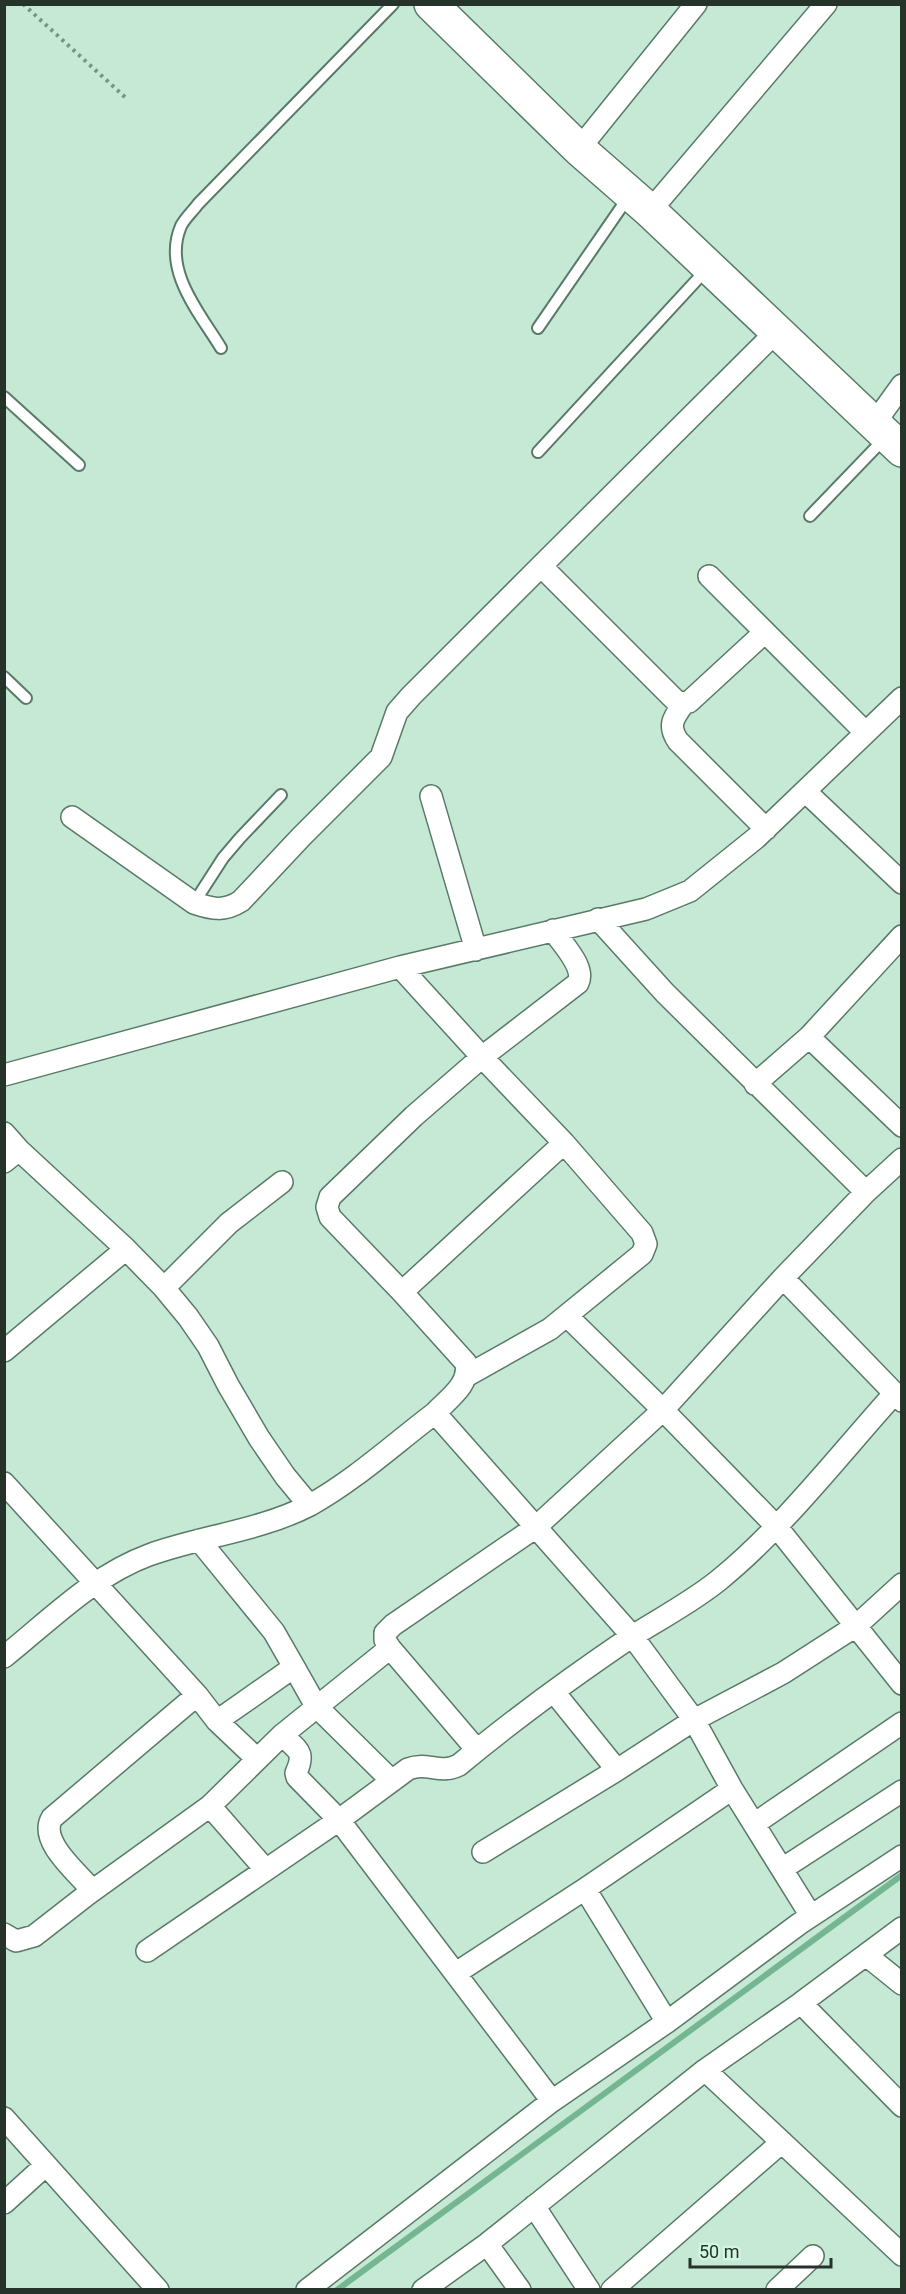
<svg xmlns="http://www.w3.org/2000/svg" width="906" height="2294" font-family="Roboto,sans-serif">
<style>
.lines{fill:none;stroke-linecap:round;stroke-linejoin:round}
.stream{stroke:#74b692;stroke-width:6}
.lane-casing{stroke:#597a67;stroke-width:14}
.street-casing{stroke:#597a67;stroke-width:24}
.primary-casing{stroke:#597a67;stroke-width:36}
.path{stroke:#799283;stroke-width:4;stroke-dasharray:3 4.5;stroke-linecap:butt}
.lane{stroke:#fff;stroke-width:10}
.street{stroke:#fff;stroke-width:21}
.primary{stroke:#fff;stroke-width:33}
</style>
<rect width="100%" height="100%" fill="#c5e9d4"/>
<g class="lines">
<path class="stream" d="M337,2290L902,1875"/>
<g class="lane-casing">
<path id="lane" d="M538,328L629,196
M221,348C199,312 162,270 181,226C185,218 193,211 198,204L393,4
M4,397L79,465
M538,452L706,270
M810,516L884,439
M4,677L26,698
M194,903L223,858L240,838L281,795"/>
</g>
<g class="street-casing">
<path id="street" d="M579,149L696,4
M650,211L826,4
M874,424L902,385
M709,576L865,732
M765,632L689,702L678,703L541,566L776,332
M684,703C674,717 667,725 678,741L766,829
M805,791L902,883
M431,796L476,950
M72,817L194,903C212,909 224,912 241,901L301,837L381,757L397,712L411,696L541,566
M598,919L665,993L866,1192
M400,967L482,1057L564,1143L642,1233L646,1244L642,1254L550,1329L468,1375
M809,1037L902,1126
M4,1075L400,967L646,909L690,891L756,838L902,698
M755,1084L809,1037L902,936
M4,1133L19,1150L126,1249L164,1288L188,1317L208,1346L228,1385L259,1438L285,1476L309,1505
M4,1162L19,1150
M783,1278L902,1401
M164,1288L229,1223L282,1182
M402,1292L564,1143
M568,1317L663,1410L776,1526L902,1684
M4,1351L126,1249
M435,1413C449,1398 470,1385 466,1363L402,1292L330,1217L327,1207L330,1197L414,1116L482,1057L578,983C586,967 562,944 553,930
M4,1483L197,1695L217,1721L257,1759
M199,1540L274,1632L294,1667
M390,1648L385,1640V1633L393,1625L536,1527L663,1410L783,1278L866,1192L902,1159
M4,1657C49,1621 94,1575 149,1555C201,1536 260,1531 310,1505C355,1480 394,1444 435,1413L633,1637L694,1720L732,1789L811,1916
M217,1721L294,1667L316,1706L392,1781
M282,1735C297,1750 306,1751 296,1773L297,1777L339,1820L552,2101
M617,1770L694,1720L783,1673L856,1626L902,1584
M210,1806L265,1869
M754,1824L902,1723
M483,1852L617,1770L554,1692
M782,1869L902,1791
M585,1889L667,2022
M92,1890C78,1873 38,1841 52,1818L197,1695
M4,1934L16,1941L34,1936L88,1894L210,1806L282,1735L390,1648L477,1750
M147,1951L339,1820L408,1769C428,1761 439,1775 459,1765C514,1719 572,1677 631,1637C661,1618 692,1602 719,1580C783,1528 839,1455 894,1394
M866,1955L902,1984
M456,1973L585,1889L732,1789
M801,2003L902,2106
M705,2070L902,2255
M4,2118L158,2290
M4,2203L46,2165
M534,2206L589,2290
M487,2244L520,2290
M307,2290L552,2101L667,2022L799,1924L902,1856
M423,2290L487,2244L705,2070L801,2003L902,1928
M612,2290L782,2142
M777,2290L813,2256"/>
</g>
<g class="primary-casing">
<path id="primary" d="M431,4L579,149L650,211L902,450"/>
</g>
<path class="path" d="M23,4L126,98"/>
<use href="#lane" class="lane"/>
<use href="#street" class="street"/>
<use href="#primary" class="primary"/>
</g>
<rect width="906" height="2294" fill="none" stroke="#25332b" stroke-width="12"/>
<path d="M690 2258v9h141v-9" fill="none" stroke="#25332b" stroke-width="3"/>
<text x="699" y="2258" font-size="18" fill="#25332b" stroke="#d2f7e1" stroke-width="4.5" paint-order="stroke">50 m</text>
</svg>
